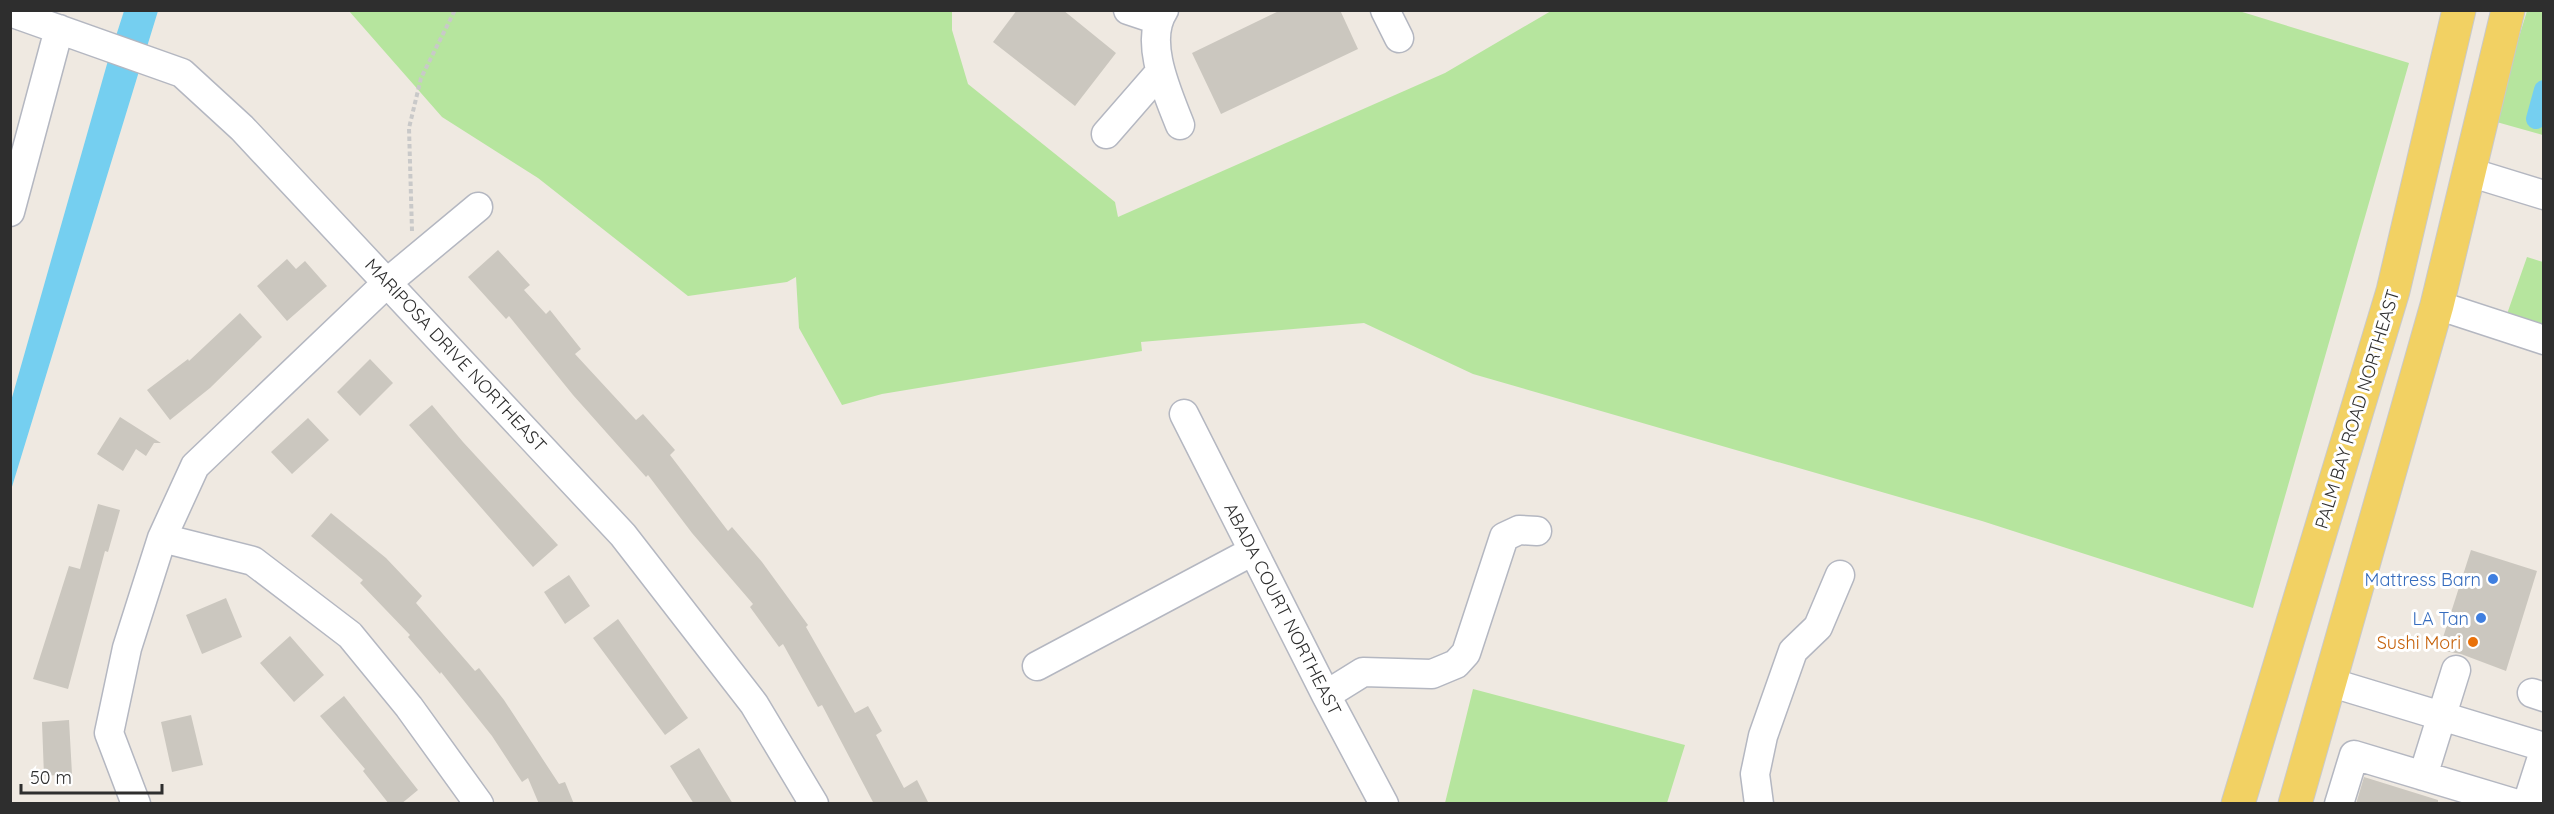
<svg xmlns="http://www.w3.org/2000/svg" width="2554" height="814" font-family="Quicksand,sans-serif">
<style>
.green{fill:#b6e59e}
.water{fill:#75cff0}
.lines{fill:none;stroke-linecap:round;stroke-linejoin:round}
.canal{stroke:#75cff0;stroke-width:20}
.building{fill:#cbc7bf}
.minor-casing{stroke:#b4b7c1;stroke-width:31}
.major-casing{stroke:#c9c9c9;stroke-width:35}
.path{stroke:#c9c9c9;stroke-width:4;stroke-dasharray:4.5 3;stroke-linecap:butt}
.minor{stroke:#fff;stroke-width:28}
.major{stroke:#f2d163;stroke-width:33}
.shop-dot{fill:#3f7fe0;stroke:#fff;stroke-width:2}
.food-dot{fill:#e8710a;stroke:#fff;stroke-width:2}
.labels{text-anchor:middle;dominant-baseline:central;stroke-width:6;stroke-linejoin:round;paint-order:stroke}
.street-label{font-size:18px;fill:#2e2e2e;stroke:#fff}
.shop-label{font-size:18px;fill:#366cbe;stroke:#fff;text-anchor:end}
.food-label{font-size:18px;fill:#c56008;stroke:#fff;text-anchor:end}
</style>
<rect width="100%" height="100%" fill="#efe9e1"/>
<path class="green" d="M349,11H952V30L968,84L1115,202L1118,217L1445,73L1551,11H2239L2409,63L2253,608L1982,521L1473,374L1364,323L1141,342L1142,351L882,394L842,405L799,328L796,277L787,282L688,296L538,178L442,117Z
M2527,11H2543V135L2493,121Z
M2527,257L2543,262V326L2507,314Z
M1473,689L1685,745L1667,803H1445Z"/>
<path class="water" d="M124,11H158L146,50L115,39Z
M109,57L140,68L11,490V401Z"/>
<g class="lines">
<path class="canal" d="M2536,119L2544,90"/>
</g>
<path class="building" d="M1017,10H1063L1116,53L1075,106L993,42Z
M1281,10H1340L1358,49L1221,114L1192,53Z
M498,250L530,285L524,290L546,314L550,310L581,349L575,354L636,420L643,414L675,450L670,455L728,531L732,527L762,562L808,625L806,627L855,713L868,706L882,731L876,735L904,788L917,780L929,804H874L822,705L818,707L783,644L779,647L750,607L753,604L692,533L648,475L646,477L573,395L509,316L506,319L468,277Z
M287,259L296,269L305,261L327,286L287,321L257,286Z
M240,313L262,337L210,388L170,420L147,390L188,359L189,361Z
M370,359L393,383L360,416L337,392Z
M432,405L463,442L558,545L533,567L409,425Z
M120,417L161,443H154L146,456L136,449L123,471L97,454Z
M308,418L329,440L292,474L271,452Z
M98,504L120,510L108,552L105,551L68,689L33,679L69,566L80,569Z
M331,513L386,558L422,596L416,603L475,671L479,668L504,700L559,784L565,782L574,804H539L528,778L522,782L492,736L441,672L440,674L408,637L410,635L360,583L363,580L311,536Z
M2471,550L2537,571L2506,671L2461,654L2439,650Z
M569,575L590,606L565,624L544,592Z
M226,598L242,637L202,654L186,615Z
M618,619L688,718L665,735L593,638Z
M290,636L324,675L294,702L260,663Z
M344,696L418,790L401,804H389L363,771L365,769L320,716Z
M191,715L203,765L172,772L161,722Z
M69,720L72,774L44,776L42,722Z
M699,748L733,804H694L670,766Z
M2364,777L2438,800V804H2356Z"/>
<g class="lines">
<g class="minor-casing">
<path id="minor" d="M1128,10L1158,20
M1164,10C1143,41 1168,94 1180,125
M1385,10L1399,38
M10,12L182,73L242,128L623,535L754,704L814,804
M1106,134L1160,72
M2469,172L2544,195
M10,212L59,29
M2437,305L2544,340
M1184,414L1326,695L1384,804
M162,538L253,561L350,635L409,707L479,804
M1037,666L1253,551
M2329,682L2544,747
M2532,693L2544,697
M1326,695L1363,672L1432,674L1456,664L1466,653L1504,537L1519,530L1537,531
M2423,776L2456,670
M136,804L109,733L127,648L162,538L195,466L389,281L478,207
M1759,804L1755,774L1763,736L1793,651L1818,627L1840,575
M2339,804L2354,755L2517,804
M2527,804L2544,751"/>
</g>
<g class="major-casing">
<path id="major" d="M2238,804L2393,291L2459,10
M2295,804L2437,305L2508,10"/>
</g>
<path class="path" d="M412,231L409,128L421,78L455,10"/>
<use href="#minor" class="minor"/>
<use href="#major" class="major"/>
</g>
<g class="shop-dot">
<circle cx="2493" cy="579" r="6"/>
<circle cx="2481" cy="618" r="6"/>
</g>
<circle class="food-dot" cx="2473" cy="642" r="6"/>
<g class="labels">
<g class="street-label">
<text transform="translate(456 355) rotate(47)">MARIPOSA DRIVE NORTHEAST</text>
<text transform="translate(2357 409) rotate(-73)">PALM BAY ROAD NORTHEAST</text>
<text transform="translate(1283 609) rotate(63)">ABADA COURT NORTHEAST</text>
</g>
<g class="shop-label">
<text x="2481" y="579">Mattress Barn</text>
<text x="2469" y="618">LA Tan</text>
</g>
<g class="food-label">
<text x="2461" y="642">Sushi Mori</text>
</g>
</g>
<rect width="2554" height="814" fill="none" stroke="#2e2e2e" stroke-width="24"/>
<path d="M21 784v9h141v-9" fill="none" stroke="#2e2e2e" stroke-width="3"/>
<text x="30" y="784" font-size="18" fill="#2e2e2e" stroke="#ffffff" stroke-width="4.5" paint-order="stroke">50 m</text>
</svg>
